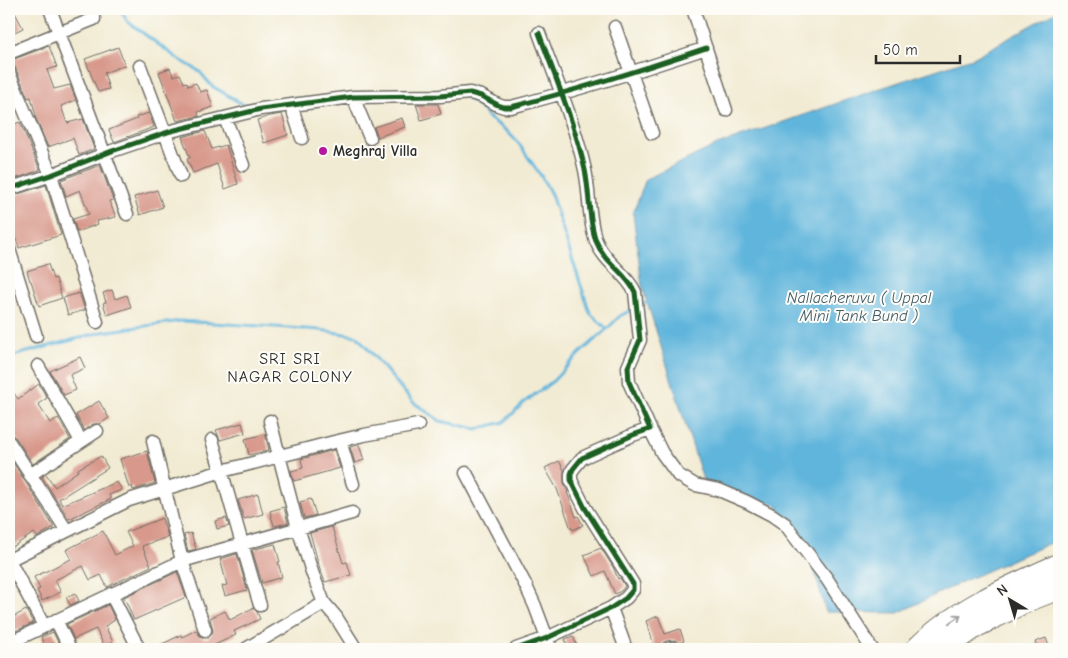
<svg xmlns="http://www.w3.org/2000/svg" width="1068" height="658" font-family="'Comic Neue',sans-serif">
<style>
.water{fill:#60b5dc;stroke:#467084}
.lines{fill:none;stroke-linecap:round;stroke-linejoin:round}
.stream{stroke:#60b5dc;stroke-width:3}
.building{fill:#d8988b}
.street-casing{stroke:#716e66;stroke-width:15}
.highway-casing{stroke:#716e66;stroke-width:26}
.street{stroke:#fff;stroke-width:12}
.highway{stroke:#fff;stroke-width:24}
.cycleway-casing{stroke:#fdfcf7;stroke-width:8}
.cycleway{stroke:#1b5e20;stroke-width:5}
.oneway{stroke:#a0a0a0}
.poi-dot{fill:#b5179e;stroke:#fdfcf7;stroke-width:2}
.labels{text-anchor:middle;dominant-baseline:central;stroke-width:4;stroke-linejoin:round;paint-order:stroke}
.poi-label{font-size:15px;font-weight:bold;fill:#2b2b2b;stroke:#fdfcf7;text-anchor:start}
.water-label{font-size:16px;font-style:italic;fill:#3e5b69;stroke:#fdfcf7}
.neighbourhood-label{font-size:16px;letter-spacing:1px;fill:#2b2b2b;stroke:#fdfcf7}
</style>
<rect width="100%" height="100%" fill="#fdfcf7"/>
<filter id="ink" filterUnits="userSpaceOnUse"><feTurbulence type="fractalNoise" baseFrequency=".02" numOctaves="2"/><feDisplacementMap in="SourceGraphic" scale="10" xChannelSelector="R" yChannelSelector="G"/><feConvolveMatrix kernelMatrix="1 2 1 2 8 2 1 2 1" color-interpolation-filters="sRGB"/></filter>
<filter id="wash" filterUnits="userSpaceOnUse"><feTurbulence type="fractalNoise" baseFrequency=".0096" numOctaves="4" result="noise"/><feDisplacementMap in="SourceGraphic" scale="20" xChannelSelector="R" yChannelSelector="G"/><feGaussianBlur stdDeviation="1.12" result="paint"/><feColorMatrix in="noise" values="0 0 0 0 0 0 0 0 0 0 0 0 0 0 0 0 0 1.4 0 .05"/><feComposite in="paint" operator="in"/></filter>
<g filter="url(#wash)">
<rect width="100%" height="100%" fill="#f2ebd3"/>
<path class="water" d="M1059,10V539L962,582L898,613L826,612L808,548L776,505L704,483L642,286L633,213L646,179L717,145L881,88L975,57Z"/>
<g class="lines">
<path class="stream" d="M120,9L128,22L177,58L199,71L212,86L244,105L252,106
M467,98L480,107L489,118L507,131L519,144L541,176L551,194L590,313L607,329L620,316L633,309
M269,103L274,101L295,98
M639,306L647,302
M9,357L102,332L181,321L320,330L357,336L413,402L440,421L477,429L504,422L526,401L553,381L580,353L607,329"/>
</g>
<g id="blocks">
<path class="building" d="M9,9H13L23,28L9,35Z
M49,46L57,67L47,70L54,89L70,85L76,100L61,106L67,123L83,119L94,149L79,155L73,138L48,147L35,116H36L31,97L28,98L16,69L14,66L9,65V61Z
M118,47L125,65L104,73L109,89L98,92L85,59Z
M170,68L173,76L180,74L184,83L187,82L188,86L196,83L200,92L207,90L213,107L198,112L199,116L177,121L159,72Z
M416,104H438L441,114L421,120Z
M149,113L154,127L114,142L109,130L137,119L136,117Z
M282,114L288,135L264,143L257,120L270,116Z
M402,118L405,127L378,137L374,127Z
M20,122L40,170L9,181V126Z
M205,131L212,149L226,145L238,184L225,189L217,164L193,173L187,159L190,158L182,137Z
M100,165L113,200L109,201L116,217L97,221L98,224L77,232L73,219L89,214L80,190L66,196L61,180Z
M46,185L61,235L19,248L9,219V197Z
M157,190L163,207L140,215L134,197Z
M48,264L53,279L56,278L62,298L39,306L31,281H30L27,271Z
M112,290L115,299L127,295L131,307L107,315L103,303L106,302L103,293Z
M79,293L85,310L68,315L63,298Z
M80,357L85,368L70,375L76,390L64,395L50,371Z
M39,384L47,398L38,404L50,423L58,418L70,439L33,464L16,438L12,435L9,434V386L18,399Z
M99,401L109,418L100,424H93L84,430L76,415Z
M242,423L245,433L220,440L216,430Z
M265,434L269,450L249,455L245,439Z
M359,445L364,460L355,463L350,447Z
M334,450L340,468L294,481L291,471L303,468L301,459Z
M147,451L155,483L133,490L132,486L129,488L120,459Z
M9,456L54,527L37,537L34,533L9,549Z
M101,456L108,468L59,499L62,505L117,482L122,490L109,495L111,499L69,519L42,477L46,474L55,487L78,471V469Z
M559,461L564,470V483L568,492H567L576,517L578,516L583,525L573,530L570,526L557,489L545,468Z
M258,494L263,514L244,519L238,500Z
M311,499L316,515L304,518L300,502Z
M284,507L288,523L274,526L270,511Z
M162,518L168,537L142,546L151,566L107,587L101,575L90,580L83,566L55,580L61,592L42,601L37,590L40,589L34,577L71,559L66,550L103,531L115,555L133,546L126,532Z
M226,518L229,526L217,529L215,521Z
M332,527L343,563L347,562L351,575L325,582L320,569L310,533Z
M191,533L196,549L188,551L184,535Z
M275,544L280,562H278L282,577L262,583L252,550Z
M601,548L613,567L618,579L620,578L625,586L621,591L615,594L605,571L594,576L584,555Z
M237,554L247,590L225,596L222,586L227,585L220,559Z
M177,572L186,597L134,620L124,597Z
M75,593L79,601L70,605L66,597Z
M9,603L15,616L26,610L33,623L9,634Z
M108,605L115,620L105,626L113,642L104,646L96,629L74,639L67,624Z
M253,608L257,612L260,619L234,631L236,635L206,649H152L181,635L182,637L196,630L200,636L204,638H208L211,635L213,631L210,618L225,611L230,620Z
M658,616L665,634L680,629L684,641L679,643L675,640L666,641L663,643L661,646L655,648L646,621Z
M53,632L60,646L61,649H46L41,637Z
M573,636L578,649H568L565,639Z
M1046,638L1050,649H1038L1035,642Z"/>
</g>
</g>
<g filter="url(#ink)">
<use href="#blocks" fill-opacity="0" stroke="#716e66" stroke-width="1"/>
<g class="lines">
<g class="street-casing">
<path id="street" d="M50,9L127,214
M693,9L726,110
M615,27L652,133
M9,53L94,19
M140,66L181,176
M9,73L51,175L97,322
M353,97L370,138
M291,105L302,138
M225,118L243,165
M9,189L51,175L112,151L171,131L261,109L353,97L440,96L470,93L481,96L498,105L504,107H511C577,90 641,70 706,48
M9,249L36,336
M38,366L81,441
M270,421L298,528L313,575L324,603L336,617L356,649
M650,429L662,453L678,475L695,485L719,490L747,502L772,515L785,524L827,579L872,649
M212,440C229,495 243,550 260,605
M153,441L182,561L205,630
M340,441L353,484
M9,442L67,531
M466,473L525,584L535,606L551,649
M30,475L97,431
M9,560L129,500L222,471L334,442L364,435L418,425
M9,560L44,626
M111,594L139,649
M611,608L626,649
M56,620L70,649
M9,643L182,561L352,513
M246,649L324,603
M516,649L547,638L611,608L626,598L633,590V584L585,508L571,480V474L573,469L582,458L633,435L650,429L629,382L628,367L640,340L635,292C626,273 604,262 596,241C588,219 590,193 585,170C575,124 555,77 539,33
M668,649L673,648"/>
</g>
<g class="highway-casing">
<path id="highway" d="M918,649C957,610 1009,588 1059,566
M942,649L976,625L1026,600L1059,587"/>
</g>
<use href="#street" class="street"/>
<use href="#highway" class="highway"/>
<g class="cycleway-casing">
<path id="cycleway" d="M9,189L51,175L112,151L171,131L261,109L353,97L440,96L470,93L481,96L498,105L504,107H511C577,90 641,70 706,48
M516,649L547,638L611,608L626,598L633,590V584L585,508L571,480V474L573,469L582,458L633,435L650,429L629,382L628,367L640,340L635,292C626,273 604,262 596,241C588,219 590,193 585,170C575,124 555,77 539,33"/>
</g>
<use href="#cycleway" class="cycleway"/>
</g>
<defs><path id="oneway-shaft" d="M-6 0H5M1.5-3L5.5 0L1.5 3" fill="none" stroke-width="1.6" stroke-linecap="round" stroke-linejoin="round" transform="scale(1.25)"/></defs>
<use class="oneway" href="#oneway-shaft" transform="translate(955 619) rotate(-35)"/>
</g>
<circle class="poi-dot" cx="323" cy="151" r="5"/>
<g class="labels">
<g class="poi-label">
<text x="333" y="151">Meghraj Villa</text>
</g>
<g class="water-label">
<text x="859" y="298">Nallacheruvu ( Uppal<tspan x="859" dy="18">Mini Tank Bund )</tspan></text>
</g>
<g class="neighbourhood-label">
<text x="290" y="359">SRI SRI<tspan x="290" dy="18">NAGAR COLONY</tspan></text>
</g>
</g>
<rect width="1068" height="658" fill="none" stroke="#fdfcf7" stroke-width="30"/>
<g transform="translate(1010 600) rotate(322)" stroke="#fdfcf7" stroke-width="4" paint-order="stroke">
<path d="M0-4L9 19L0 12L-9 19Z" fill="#2b2b2b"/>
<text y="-8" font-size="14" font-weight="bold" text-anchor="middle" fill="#2b2b2b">N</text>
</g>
<path d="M876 55v8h84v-8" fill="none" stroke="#2b2b2b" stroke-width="2.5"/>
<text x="883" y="55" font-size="15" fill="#2b2b2b" stroke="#fdfcf7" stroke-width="4" paint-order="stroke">50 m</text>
</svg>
